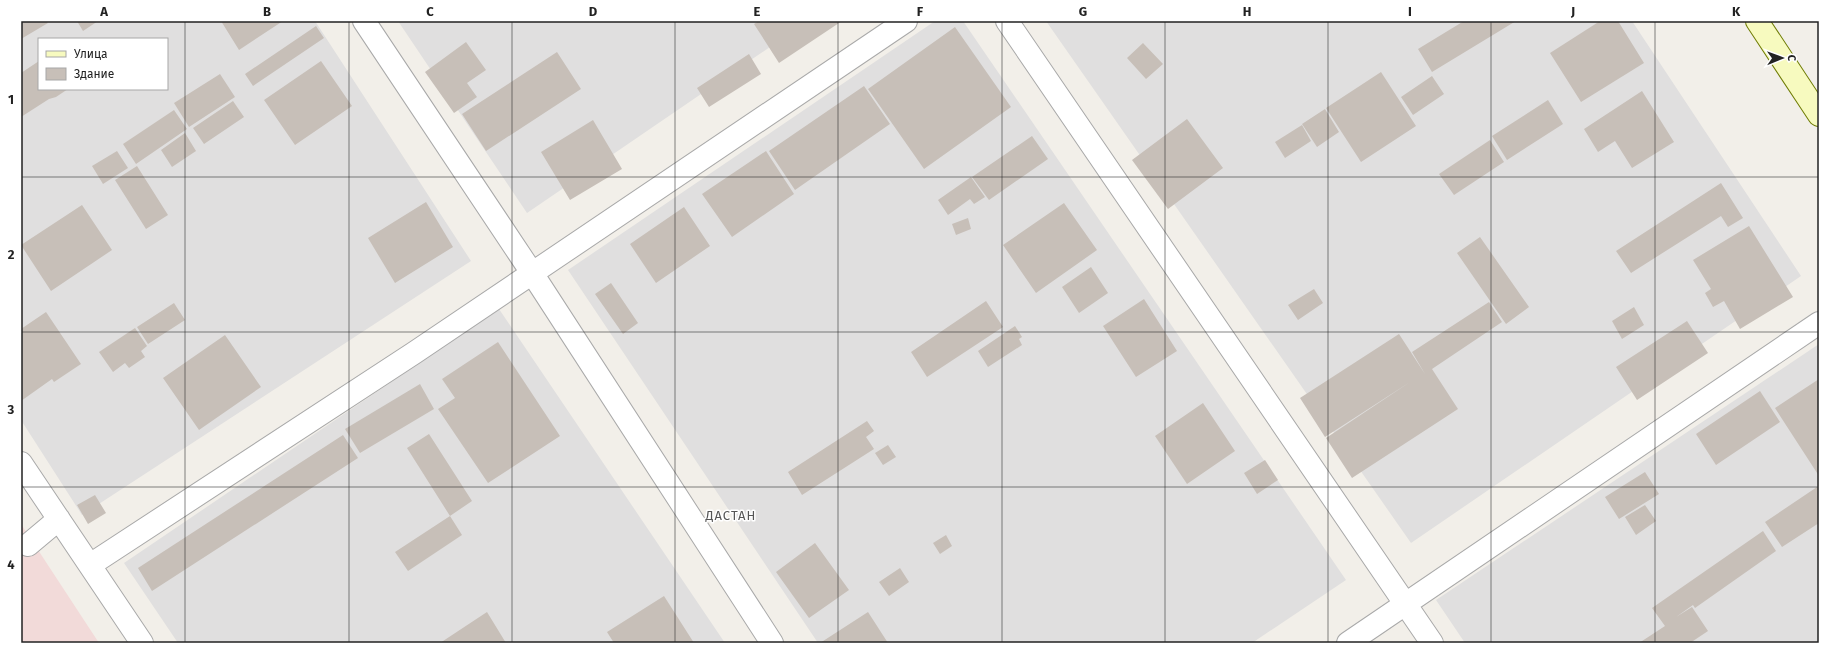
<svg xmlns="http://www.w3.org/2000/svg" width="1840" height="664" font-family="'Fira Sans',sans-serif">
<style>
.residential{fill:#e0dfdf;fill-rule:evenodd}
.commercial{fill:#f2dad9}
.building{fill:#c7bfb8}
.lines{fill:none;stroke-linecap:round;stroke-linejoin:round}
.street-casing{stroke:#a9a9a9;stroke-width:24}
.secondary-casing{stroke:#707d05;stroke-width:24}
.street{stroke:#fff;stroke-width:22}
.secondary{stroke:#f7fabf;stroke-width:22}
.grid{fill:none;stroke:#222;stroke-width:1;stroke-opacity:0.55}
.labels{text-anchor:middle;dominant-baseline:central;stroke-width:3;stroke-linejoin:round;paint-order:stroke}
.quarter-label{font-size:13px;letter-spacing:1px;fill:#555;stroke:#fff}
.neatline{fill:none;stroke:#222;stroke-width:1.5}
.grid-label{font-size:13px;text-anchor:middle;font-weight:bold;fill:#222}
</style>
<rect width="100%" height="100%" fill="#f2efe9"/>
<path class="residential" d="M21,21H315L471,261L82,515L21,420ZM39,39H167V89H39Z
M398,21H808L527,213Z
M935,21H963L1346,580L1252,643H818L568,270Z
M1046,21H1632L1801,276L1411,543Z
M499,309L725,643H178L124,563Z
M1819,344V643H1465L1436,600Z"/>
<path class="commercial" d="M21,524L99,643H21Z"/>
<path class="building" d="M21,21H46L48,23L21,39Z
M77,21H98L83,31Z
M221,21H283L239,50Z
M759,21H842L779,63L754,24Z
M1464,21H1516L1432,72L1418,49Z
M1600,21H1618L1644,63L1581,102L1550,53Z
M316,26L324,38L253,86L245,74Z
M955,27L1011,107L924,169L868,89Z
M466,42L486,70L467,83L477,97L454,113L425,72Z
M1143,43L1163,64L1146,79L1127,58Z
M557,52L581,89L486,151L462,114Z
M749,54L761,74L709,107L697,88Z
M39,61V89H68L56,97L49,99L21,117V73Z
M321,61L352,106L295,145L264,100Z
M1381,72L1416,126L1361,162L1326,108Z
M220,74L235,97L189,127L174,103Z
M1432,76L1444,94L1413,115L1401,97Z
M864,86L890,124L795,190L769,151Z
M1642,91L1674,142L1632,168L1615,141L1598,152L1584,129Z
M1548,100L1563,124L1507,160L1492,136Z
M233,101L244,117L204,144L193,128Z
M1325,109L1339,132L1317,147L1302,124Z
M174,110L187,129L136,164L123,144Z
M1187,119L1223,168L1168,209L1132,160Z
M593,120L622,169L570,200L541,152Z
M1302,125L1311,141L1285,158L1275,142Z
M185,133L196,151L172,167L161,150Z
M1032,136L1048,159L989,200L972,177Z
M1490,140L1504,162L1454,195L1439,174Z
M117,151L128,168L103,184L92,166Z
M766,151L794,194L732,237L702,194Z
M137,166L168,215L146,229L115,180Z
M971,177L985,197L974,204L970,199L948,215L938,200Z
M1721,183L1743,218L1728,227L1721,216L1631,273L1616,251Z
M426,202L453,247L395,283L368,238Z
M1064,203L1097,250L1036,293L1003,245Z
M82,205L112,250L51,291L21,245Z
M684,207L710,246L656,283L630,244Z
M968,218L971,229L956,235L952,224Z
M1749,226L1793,297L1740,329L1724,301L1713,307L1705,293L1711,289L1693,260Z
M1480,237L1529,307L1506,324L1457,253Z
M1091,267L1108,293L1079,313L1062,287Z
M611,283L638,323L623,334L595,294Z
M1314,289L1323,303L1298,320L1288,305Z
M1144,299L1177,351L1136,377L1103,326Z
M986,301L1003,327L927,377L911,352Z
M1489,302L1502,322L1432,369L1458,409L1352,478L1326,438L1410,382L1325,437L1300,398L1399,334L1425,374L1412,352Z
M174,303L185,320L148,344L137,327Z
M1634,307L1644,325L1622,339L1612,321Z
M46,312L81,364L54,382L52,379L21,401V329Z
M1687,321L1708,353L1637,400L1616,367Z
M1015,326L1022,337L1019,339L1022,345L988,367L978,351Z
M135,328L147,346L141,351L145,357L129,368L125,363L113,372L99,352Z
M225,335L261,387L199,430L163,378Z
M498,342L560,436L488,483L438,409L455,398L442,379Z
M1819,379V476L1775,408Z
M420,384L434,409L360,453L345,429Z
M1760,391L1780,422L1716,465L1696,434Z
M1203,403L1235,451L1187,484L1155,436Z
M867,421L874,431L866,437L874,449L802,495L788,472Z
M429,434L472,501L450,516L407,448Z
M343,435L358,458L152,591L138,568Z
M888,445L896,457L883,465L875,453Z
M1265,460L1278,480L1257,494L1244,473Z
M1645,472L1659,494L1619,519L1605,497Z
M1817,487L1819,490V523L1782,547L1765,522Z
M95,495L106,513L88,524L77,505Z
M1645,505L1656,521L1636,535L1625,517Z
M450,516L462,535L408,571L395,552Z
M1763,531L1776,551L1695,608L1693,605L1676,617L1692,607L1708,631L1690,643H1639L1665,626L1652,608Z
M946,535L952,546L940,554L933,543Z
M815,543L849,590L809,618L776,572Z
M900,568L909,582L889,596L879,582Z
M664,596L694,643H614L607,632Z
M487,612L506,643H440Z
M868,612L888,643H820Z"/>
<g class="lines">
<g class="street-casing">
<path id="street" d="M364,21L532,273L772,643
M1007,21L1432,643
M21,463L142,643
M28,545L59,519
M90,565L414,353L906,21
M1348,643L1819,323"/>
</g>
<g class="secondary-casing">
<path id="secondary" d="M1757,21L1819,115"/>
</g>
<use href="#street" class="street"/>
<use href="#secondary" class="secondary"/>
</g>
<path class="grid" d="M185,21V643M349,21V643M512,21V643M675,21V643M838,21V643M1002,21V643M1165,21V643M1328,21V643M1491,21V643M1655,21V643M21,177H1819M21,332H1819M21,487H1819"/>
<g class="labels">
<g class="quarter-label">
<text x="731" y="515">ДАСТАН</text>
</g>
</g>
<rect width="1840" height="664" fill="none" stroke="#ffffff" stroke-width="44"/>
<rect x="38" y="38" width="130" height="52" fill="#ffffff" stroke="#a7a7a7"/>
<rect x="46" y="51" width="20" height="6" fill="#f7fabf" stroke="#a7a7a7"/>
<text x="74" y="58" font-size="12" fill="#222222">Улица</text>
<rect x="46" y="68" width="20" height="12" fill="#c7bfb8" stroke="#a7a7a7"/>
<text x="74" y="78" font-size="12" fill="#222222">Здание</text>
<g transform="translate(1782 58) rotate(89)" stroke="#ffffff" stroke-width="3" paint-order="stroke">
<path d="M0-3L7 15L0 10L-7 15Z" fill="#222222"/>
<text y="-6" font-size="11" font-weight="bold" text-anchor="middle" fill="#222222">С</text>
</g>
<rect x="22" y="22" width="1796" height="620" class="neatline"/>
<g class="grid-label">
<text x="104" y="16">A</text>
<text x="267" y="16">B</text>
<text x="430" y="16">C</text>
<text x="593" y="16">D</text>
<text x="757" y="16">E</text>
<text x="920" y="16">F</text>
<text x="1083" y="16">G</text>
<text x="1247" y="16">H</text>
<text x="1410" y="16">I</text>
<text x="1573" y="16">J</text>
<text x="1736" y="16">K</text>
<text x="11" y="104">1</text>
<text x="11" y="259">2</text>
<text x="11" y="414">3</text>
<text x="11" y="569">4</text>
</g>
</svg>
